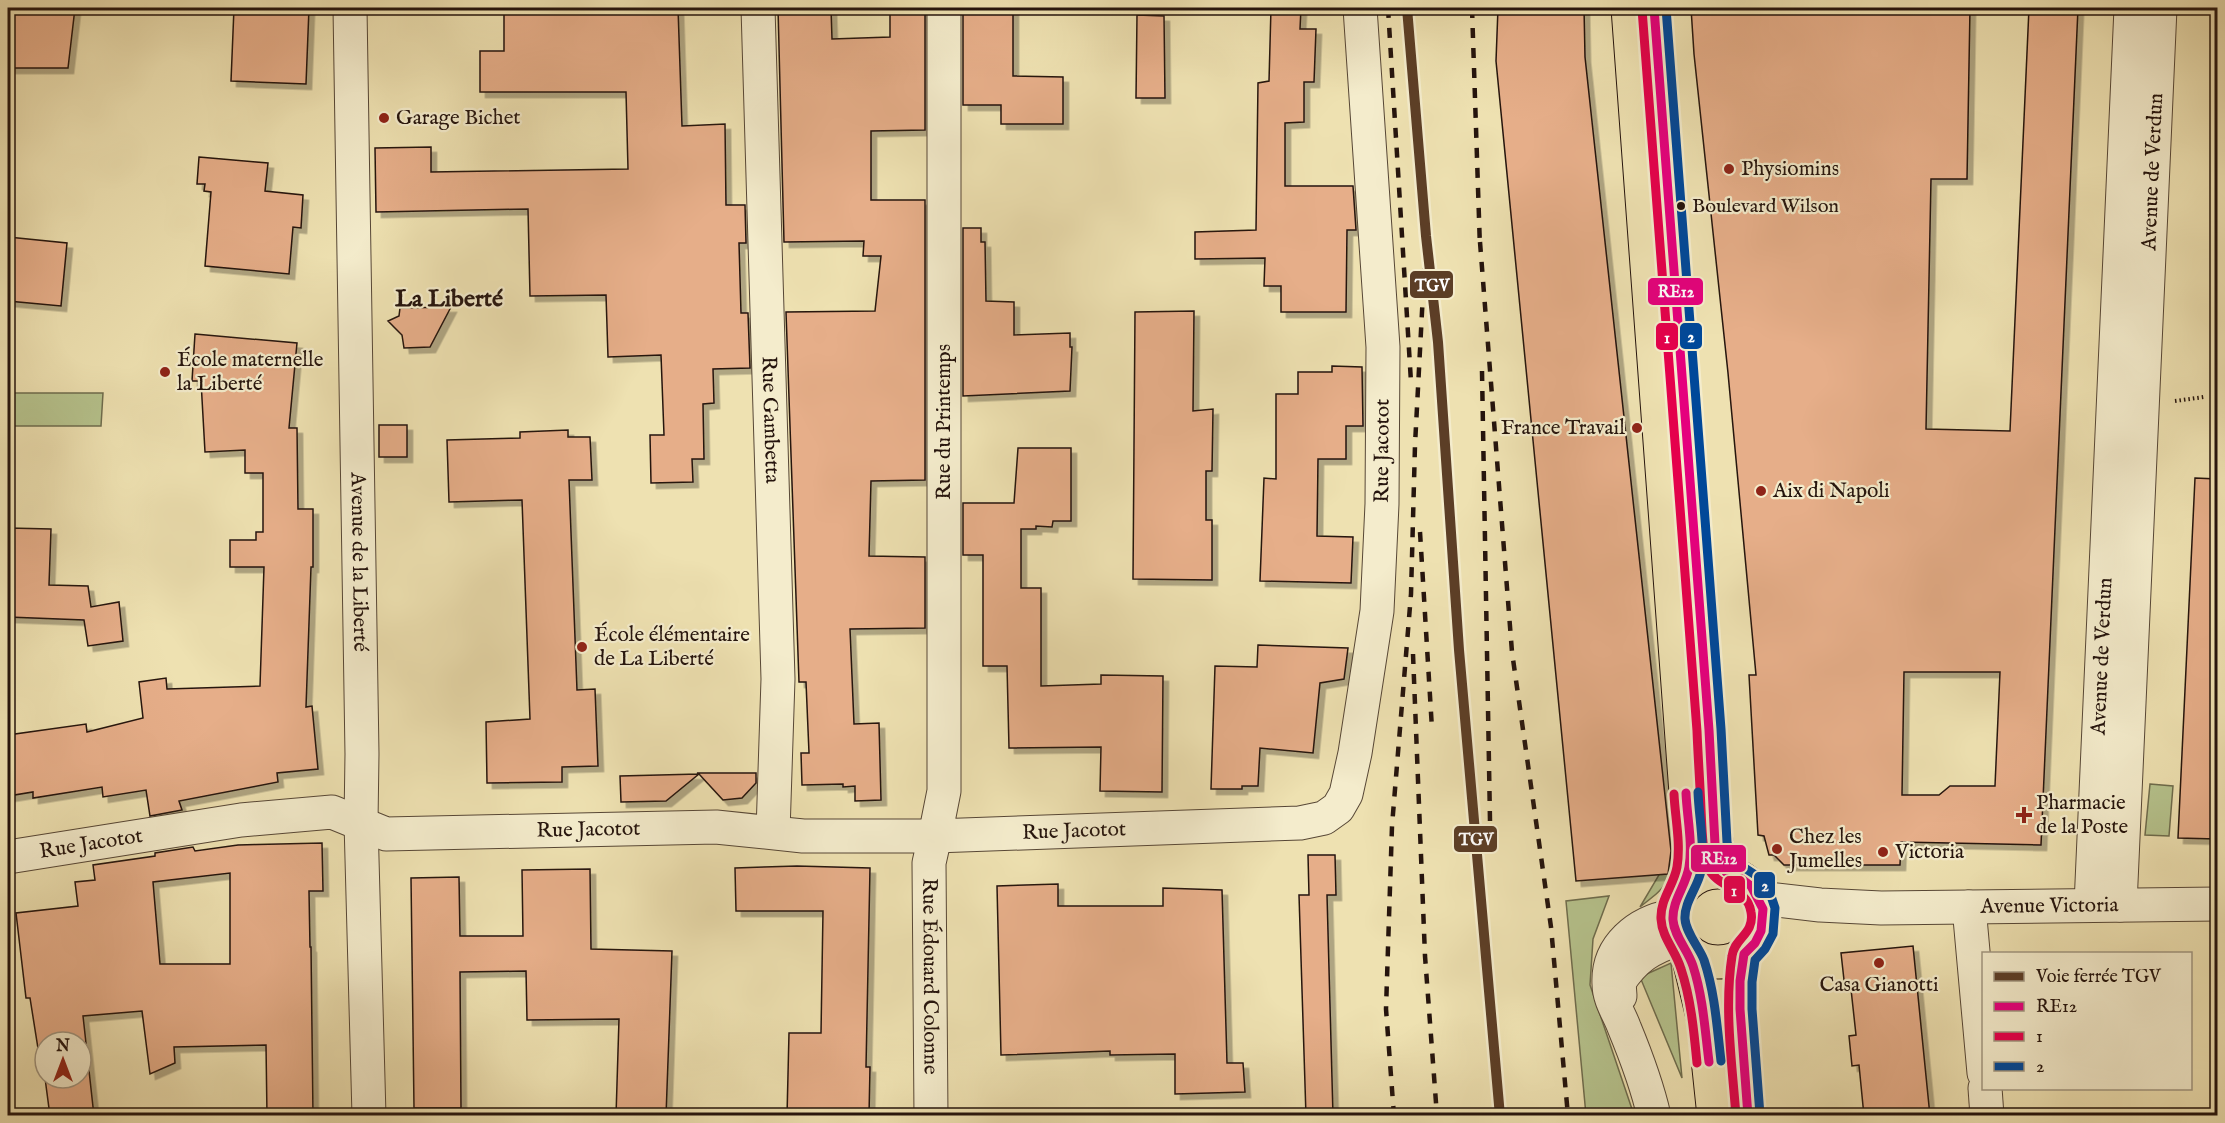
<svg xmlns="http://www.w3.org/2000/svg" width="2225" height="1123" font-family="'IM FELL English',serif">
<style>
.green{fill:#b6c38d;stroke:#6e6c4d;stroke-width:1.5}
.building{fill:#e6ae89;stroke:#25140d;stroke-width:1.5;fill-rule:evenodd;filter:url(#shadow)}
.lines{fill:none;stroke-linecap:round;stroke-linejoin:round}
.minor-casing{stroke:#574736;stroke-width:35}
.tertiary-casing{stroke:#574736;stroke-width:35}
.primary-casing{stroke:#25140d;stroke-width:35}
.path{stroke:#25140d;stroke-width:4;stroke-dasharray:1.5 3;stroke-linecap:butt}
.minor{stroke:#f4eccc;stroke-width:33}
.tertiary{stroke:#f4eccc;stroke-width:33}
.primary{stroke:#eee1b1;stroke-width:33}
.rail{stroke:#25140d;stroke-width:4.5;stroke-dasharray:10 10;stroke-linecap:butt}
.bus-1-casing{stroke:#f4eccc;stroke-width:14}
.bus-2-casing{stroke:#f4eccc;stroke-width:14}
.bus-3-casing{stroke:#f4eccc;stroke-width:14}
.bus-1{stroke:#e5007d;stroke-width:9}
.bus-2{stroke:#e5004c;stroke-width:9}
.bus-3{stroke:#004899;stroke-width:9}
.rail-1-casing{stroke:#f4eccc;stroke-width:15}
.rail-1{stroke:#5c3e26;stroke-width:10}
.poi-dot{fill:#8f2418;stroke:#f4eccc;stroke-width:2}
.bus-dot{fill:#25140d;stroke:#f4eccc;stroke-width:2}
.labels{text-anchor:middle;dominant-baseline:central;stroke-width:4.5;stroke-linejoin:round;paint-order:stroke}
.bus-label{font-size:20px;fill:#25140d;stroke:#f4eccc;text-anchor:start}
.poi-label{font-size:21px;fill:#25140d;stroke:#f4eccc;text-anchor:start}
.street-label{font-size:21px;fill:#25140d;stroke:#f4eccc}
.quarter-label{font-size:24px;font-weight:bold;fill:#25140d;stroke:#f4eccc}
.line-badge{stroke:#f4eccc;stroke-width:2}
.badge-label{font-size:16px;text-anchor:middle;font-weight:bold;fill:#fff}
</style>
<defs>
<filter id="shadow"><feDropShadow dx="5.5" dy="5.5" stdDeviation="0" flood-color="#0004"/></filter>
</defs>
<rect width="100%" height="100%" fill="#eee1b1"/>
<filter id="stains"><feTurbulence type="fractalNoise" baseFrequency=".00333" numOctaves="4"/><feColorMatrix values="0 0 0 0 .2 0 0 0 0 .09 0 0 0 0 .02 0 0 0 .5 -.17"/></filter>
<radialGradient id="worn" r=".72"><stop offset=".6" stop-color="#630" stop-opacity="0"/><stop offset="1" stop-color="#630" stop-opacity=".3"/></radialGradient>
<path class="green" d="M8,393H103L101,426H8Z
M2150,784L2173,786L2169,836L2145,835Z
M1671,851C1672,884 1665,887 1640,907L1659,875Z
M1609,896L1593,939L1590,985L1634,1115H1586L1566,901Z
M1671,963L1682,1078L1640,977Z"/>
<path class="building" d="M8,8H75L68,68H8Z
M234,8H309L306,84L231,81Z
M504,8H540V10L678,8L682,126L725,124L726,205H745L746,243H739L741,313H748L750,368L713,369L714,403L703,404L704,459H692L693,482L651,483L650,435H664L661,355L608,357L606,295L530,296L528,209L376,212L375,148L431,147V172L628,169L626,92H480V51H504Z
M778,8H831L832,39L890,37V8H925V130L871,131V200H925V480L871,481L869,556L925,557V628L850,629L854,724L879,723L881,800L855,801V786L843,787V784L802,785L801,753H809L806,682H799L786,312L875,311L881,256H863L864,241L784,242Z
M963,8H1013V76L1063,77V124H1001V105H963Z
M1271,8H1301L1300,29H1316L1314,82H1304V122L1285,123V186H1353L1356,230H1347L1346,312H1281V286H1264L1265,258L1195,259V232L1256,230L1258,83L1269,81Z
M1498,8H1584L1585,57L1671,851L1668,874L1576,881L1496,61Z
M1691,8H1970L1967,179H1931L1926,429L2010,431L2029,8H2078L2041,845L1901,842L1900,865H1784L1774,855H1769L1764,836L1758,835L1749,675H1756L1728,373L1694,54ZM1904,672H2000L1995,786H1950L1939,795H1902Z
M1137,15L1164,16L1165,98H1136Z
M199,157L268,163L265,191L303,195L301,228L293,227L289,274L205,266L211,192L204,191L205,184H197Z
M963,228H981V242H985L986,301L1014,302V335L1070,333V347H1072L1070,391L963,396Z
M8,237L67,243L61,306L8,301Z
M451,307L430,347L404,348L402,335L388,321L399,316L400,308Z
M1194,311L1193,411L1213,409L1212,471H1206V520H1212V580L1133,579L1135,312Z
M195,334L297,343L289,428H297L298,509H313V567H311L306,707L312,706L318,769L277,773L278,782L179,801L182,810L150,816L146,790L103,797L102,787L33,798V792L8,796V735L86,724L87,732L143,718L139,682L166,678L167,689L260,686L264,567H230V540H256V532H263V473H245V450L205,452L201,381H192Z
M1332,366L1362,367L1363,426H1346V459H1318L1317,536L1353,537L1351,583L1260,581L1264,478L1276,479V394H1298V372H1332Z
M379,425H407V457H379Z
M568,430V437H590L592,480H569L577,690L595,689L598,766L562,767V782L487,783L486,722L530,719L522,500L449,502L447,440L520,438V432Z
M1018,448H1071V521H1053L1052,527L1036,526V529H1021V588H1041V686L1101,684V675L1163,676L1162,792L1100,791L1101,747L1009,748L1007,666H983V555H963V503H1014Z
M2195,478L2217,479V839L2178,838Z
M8,528L51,529L49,585L88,586L91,607L119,602L123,641L88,646L84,620L8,617Z
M1258,645L1348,648L1344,679L1320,683L1313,753L1260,748L1258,786H1242V789H1211L1215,666L1257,667Z
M697,773H756V783L742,798L723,800L699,774L666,801L621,802L620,776L699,774Z
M322,843L323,891H309L310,947H311L313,1116H267L266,1045L174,1047L175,1063L150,1074L142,1011L83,1016L94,1116H50L45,1078H81V1042H45V1075L43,1060L40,1061L30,998H26L16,913L78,906L75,882L95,880L93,865L155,856V853L193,847L195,851L238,845ZM230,873V964H160L153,882Z
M1308,855H1335L1336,895H1327L1333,1116H1306L1299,895H1309Z
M797,866L870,868L866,1067H870L869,1115L787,1116L789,1033H821L823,911H736L735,868Z
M590,869L591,949L672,951L666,1116H616L619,1019L527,1020L526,971L460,972L461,1108H414L411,878L459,877L460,936H523L522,870Z
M1058,884V906H1163V888L1222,890L1227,1063H1243L1245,1092L1175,1094V1054L1110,1055V1051L1001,1055L997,886Z
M1913,946L1930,1116H1864L1859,1065L1852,1066L1849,1036L1856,1035L1850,980H1844L1841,953Z"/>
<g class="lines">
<g class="minor-casing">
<g id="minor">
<path id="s1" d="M350,8L362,754L361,822L369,1116"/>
<path id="s2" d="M758,8L778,679L773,832"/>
<path id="s3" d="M944,8V791L935,836L1300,823L1324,818L1338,808L1346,794L1355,753L1377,611L1382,504L1383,347L1360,8"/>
<path id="s4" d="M2091,905L2131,8"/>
<path id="s5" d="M2120,905L2160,8"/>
<path d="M1969,907L1984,1073"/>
<path d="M1985,1088L1987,1116"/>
</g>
</g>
<g class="tertiary-casing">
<g id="tertiary">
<path id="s6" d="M8,857L241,820L332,812L386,834L716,827L803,836H935L929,863L931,1116"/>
<path id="s7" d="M1759,898L1820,905L1881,908L2218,904"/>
<path d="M1620,996L1619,982C1635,958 1650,948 1678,939"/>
<path d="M1654,1116C1647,1085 1636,1056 1624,1027C1619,1013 1609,1000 1609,984C1607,946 1638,922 1672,916"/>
</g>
</g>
<g class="primary-casing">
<path id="primary" d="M1628,8L1690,847L1689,867L1685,885
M1654,8L1709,730C1711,764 1709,846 1726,872
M1673 917a45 45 0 1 1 90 0a45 45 0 1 1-90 0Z
M1687,951L1704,1021L1714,1116
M1744,954C1736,1007 1744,1062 1748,1116"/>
</g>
<path class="path" d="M2175,401L2204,397"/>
<use href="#minor" class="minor"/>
<use href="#tertiary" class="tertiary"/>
<use href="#primary" class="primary"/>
<path class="rail" d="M1388,8L1411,382
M1472,8L1480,248
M1480,242L1512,652L1551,927L1568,1116
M1482,371L1490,821
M1420,532L1432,729
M1413,654L1425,956L1437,1116
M1394,1116L1386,1009L1392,826L1411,594L1415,445L1426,236"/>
<g class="bus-1-casing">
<path id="bus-1" d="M1654,8L1709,730L1715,844L1720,864L1726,872L1739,877L1751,886L1763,909L1761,931L1755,943L1744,954L1740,981V1009L1748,1116
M1686,793C1687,817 1693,843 1689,867C1686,886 1672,900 1673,920C1674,936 1688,950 1693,966C1703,997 1705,1030 1709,1062"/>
</g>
<g class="bus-2-casing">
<path id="bus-2" d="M1642,9L1697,731C1698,757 1700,783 1701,809C1702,828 1702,849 1708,867C1717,889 1747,886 1751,912C1755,934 1734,938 1732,956C1724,1008 1732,1063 1736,1116
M1674,794C1675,817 1681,843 1677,867C1674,885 1660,899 1661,919C1662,938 1676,951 1681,969C1691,999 1694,1032 1697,1063"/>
</g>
<g class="bus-3-casing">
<path id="bus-3" d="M1666,8L1721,729L1727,842L1731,859L1760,878L1770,893L1775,908L1773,934L1765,949L1755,960L1752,982V1009L1760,1115
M1698,792C1699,818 1705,845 1701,871C1698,887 1684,902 1685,919C1686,933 1699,947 1704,960C1715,993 1717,1027 1721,1061"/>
</g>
<use href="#bus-1" class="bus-1"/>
<use href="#bus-2" class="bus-2"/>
<use href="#bus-3" class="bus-3"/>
<g class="rail-1-casing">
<path id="rail-1" d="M1407,8L1426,236L1438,342L1459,650L1500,1116"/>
</g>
<use href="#rail-1" class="rail-1"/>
</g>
<g class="poi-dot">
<circle cx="384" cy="118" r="6"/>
<circle cx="1729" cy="169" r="6"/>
<circle cx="165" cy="372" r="6"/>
<circle cx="1637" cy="428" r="6"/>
<circle cx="1761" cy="491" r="6"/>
<circle cx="582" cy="647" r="6"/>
<path d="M2021 806h6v6h6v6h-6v6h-6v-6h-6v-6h6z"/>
<circle cx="1777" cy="849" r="6"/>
<circle cx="1883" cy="852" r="6"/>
<circle cx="1879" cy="963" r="6"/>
</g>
<circle class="bus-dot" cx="1681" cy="206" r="5"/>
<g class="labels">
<g class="bus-label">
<text x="1692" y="206">Boulevard Wilson</text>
</g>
<g class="poi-label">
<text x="396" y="118">Garage Bichet</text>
<text x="1741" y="169">Physiomins</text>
<text x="177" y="360">École maternelle<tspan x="177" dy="24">la Liberté</tspan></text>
<text x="1625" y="428" text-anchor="end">France Travail</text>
<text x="1773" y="491">Aix di Napoli</text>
<text x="594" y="635">École élémentaire<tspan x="594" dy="24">de La Liberté</tspan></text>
<text x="2036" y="803">Pharmacie<tspan x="2036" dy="24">de la Poste</tspan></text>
<text x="1789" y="837">Chez les<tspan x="1789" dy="24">Jumelles</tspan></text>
<text x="1895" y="852">Victoria</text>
<text x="1879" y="985" text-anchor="middle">Casa Gianotti</text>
</g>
<g class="street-label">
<text stroke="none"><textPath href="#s5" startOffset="734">Avenue de Verdun</textPath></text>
<text stroke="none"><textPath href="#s2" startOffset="412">Rue Gambetta</textPath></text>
<text transform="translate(944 422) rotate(-90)">Rue du Printemps</text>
<text stroke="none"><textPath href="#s3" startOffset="1598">Rue Jacotot</textPath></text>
<text stroke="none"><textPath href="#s1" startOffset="554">Avenue de la Liberté</textPath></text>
<text stroke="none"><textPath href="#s4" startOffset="249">Avenue de Verdun</textPath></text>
<text stroke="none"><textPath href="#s6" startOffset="588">Rue Jacotot</textPath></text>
<text stroke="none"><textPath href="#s3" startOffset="968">Rue Jacotot</textPath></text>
<text stroke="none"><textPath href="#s6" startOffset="84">Rue Jacotot</textPath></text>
<text stroke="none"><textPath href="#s7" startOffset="291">Avenue Victoria</textPath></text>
<text stroke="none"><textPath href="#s6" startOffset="1076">Rue Édouard Colonne</textPath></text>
</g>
<g class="quarter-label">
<text x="449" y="299">La Liberté</text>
</g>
</g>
<g class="line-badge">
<rect x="1409" y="270" width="45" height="29" rx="6" fill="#5c3e26"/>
<rect x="1647" y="277" width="57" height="29" rx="6" fill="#e5007d"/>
<rect x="1679" y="322" width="24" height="28" rx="6" fill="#004899"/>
<rect x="1655" y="322" width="24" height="29" rx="6" fill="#e5004c"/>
<rect x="1453" y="825" width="45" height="28" rx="6" fill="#5c3e26"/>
<rect x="1690" y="844" width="57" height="29" rx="6" fill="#e5007d"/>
<rect x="1753" y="871" width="23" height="28" rx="6" fill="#004899"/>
<rect x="1723" y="875" width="23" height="29" rx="6" fill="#e5004c"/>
</g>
<g class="badge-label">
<text x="1432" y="291">TGV</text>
<text x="1676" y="297">RE12</text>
<text x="1691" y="342">2</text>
<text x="1667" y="343">1</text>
<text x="1476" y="845">TGV</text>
<text x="1719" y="864">RE12</text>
<text x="1765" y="891">2</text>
<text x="1734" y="896">1</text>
</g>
<rect width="2225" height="1123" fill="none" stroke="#eee1b1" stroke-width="30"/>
<rect x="9" y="9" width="2207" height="1105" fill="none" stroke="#25140d" stroke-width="3"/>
<rect x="15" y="15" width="2195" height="1093" fill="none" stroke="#25140d" stroke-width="1.5"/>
<rect x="1982" y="952" width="210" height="138" fill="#f4eccc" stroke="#a19680" stroke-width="1.5"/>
<rect x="1994" y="972" width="30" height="9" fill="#5c3e26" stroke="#a19680" stroke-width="1.5"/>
<text x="2036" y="982" font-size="18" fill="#25140d">Voie ferrée TGV</text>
<rect x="1994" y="1002" width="30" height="9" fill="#e5007d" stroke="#a19680" stroke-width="1.5"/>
<text x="2036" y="1012" font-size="18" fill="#25140d">RE12</text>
<rect x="1994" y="1032" width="30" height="9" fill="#e5004c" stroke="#a19680" stroke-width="1.5"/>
<text x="2036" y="1042" font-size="18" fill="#25140d">1</text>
<rect x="1994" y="1062" width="30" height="9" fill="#004899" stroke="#a19680" stroke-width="1.5"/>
<text x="2036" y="1072" font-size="18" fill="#25140d">2</text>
<g transform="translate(63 1060)"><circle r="28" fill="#f4eccc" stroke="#a19680" stroke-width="1.5"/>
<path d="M0-4.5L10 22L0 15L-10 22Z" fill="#8f2418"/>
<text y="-9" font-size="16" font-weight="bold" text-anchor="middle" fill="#25140d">N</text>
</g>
<rect width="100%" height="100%" filter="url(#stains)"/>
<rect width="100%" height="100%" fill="url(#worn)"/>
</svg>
